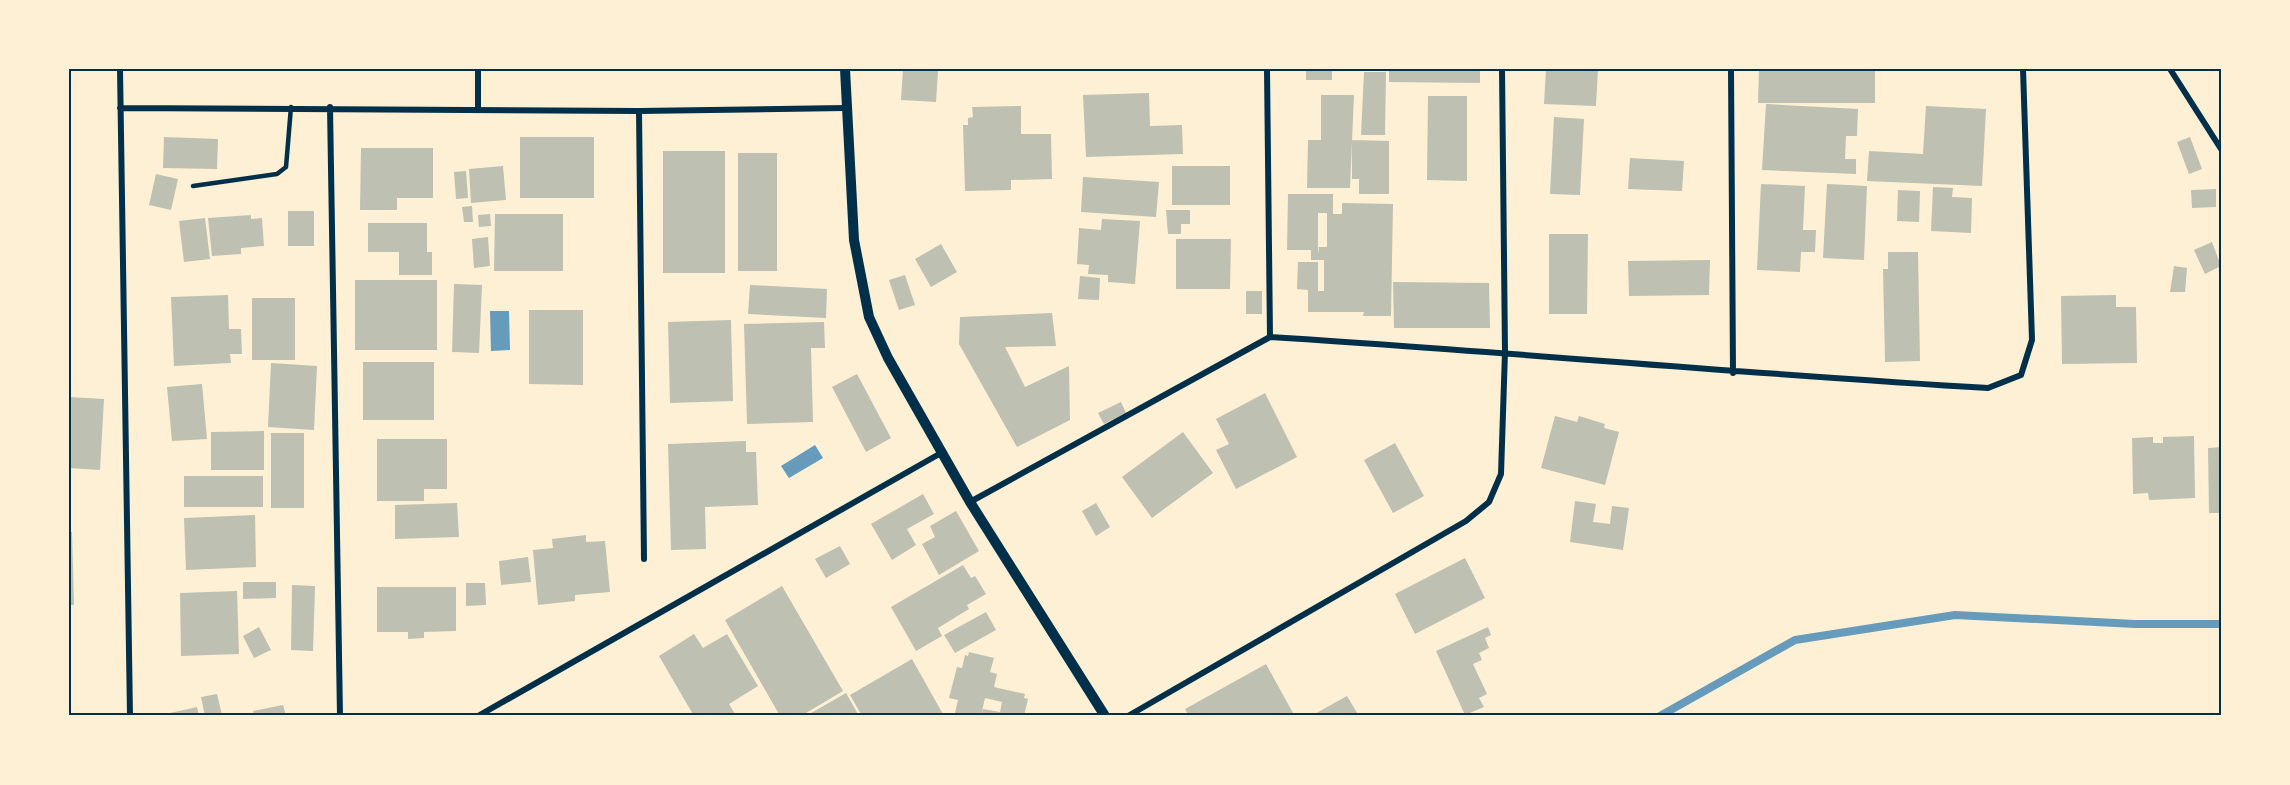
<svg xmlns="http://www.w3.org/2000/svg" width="2290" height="785" font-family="'Sofia Sans Condensed',sans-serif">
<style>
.water{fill:#669bbc}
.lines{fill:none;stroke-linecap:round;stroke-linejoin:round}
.stream{stroke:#669bbc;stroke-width:8}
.building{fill:#bec0b2;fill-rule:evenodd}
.service{stroke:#003049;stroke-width:4.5}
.minor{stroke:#003049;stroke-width:6}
.tertiary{stroke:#003049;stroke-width:10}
.neatline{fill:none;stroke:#003049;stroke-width:2}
</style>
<rect width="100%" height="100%" fill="#fdf0d5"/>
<path class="water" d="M490,311H509L510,350L491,351Z
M815,445L823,458L789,478L781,466Z"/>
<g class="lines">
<path class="stream" d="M1660,716L1795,640L1955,615L2135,624H2221"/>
</g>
<path class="building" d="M903,69L938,71L936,102L901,100Z
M1306,69H1332V80H1306Z
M1389,69H1480V83L1389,82Z
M1546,69H1598L1596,106L1544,104Z
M1759,69H1875V103H1758Z
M1364,72H1386L1385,135H1361Z
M1149,93L1150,126L1182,125L1183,154L1086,157L1083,95Z
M1321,95H1354L1350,188H1307L1308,140H1321Z
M1428,96H1467V181L1427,180Z
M1766,104L1858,109L1857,136H1846L1845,159H1856V174L1762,170Z
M1021,106V134H1051L1052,179L1011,180V190L965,191L963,125H968V118L973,117L972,107Z
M1926,106L1986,109L1982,186L1867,181L1869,151L1923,154Z
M1554,117L1584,119L1580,195L1550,194Z
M164,137L218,139L217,169L163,168Z
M520,137H594V198H520Z
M2190,137L2202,169L2189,174L2177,142Z
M1352,140L1389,141V194H1359V179H1352Z
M361,148H433V198H397V210H360Z
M663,151H725V273H663Z
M738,153H777V271H738Z
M1630,158L1684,161L1682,191L1628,189Z
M503,166L506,200L471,203L469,169Z
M1172,166H1230V205H1172Z
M466,171L468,198L456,199L454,172Z
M156,174L178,179L171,210L149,205Z
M1083,177L1159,182L1156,217L1081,212Z
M1761,184L1805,186L1803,230H1816L1815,252H1801L1800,272L1757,270Z
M1827,184L1867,186L1864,260L1823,258Z
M1933,187L1953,188L1952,197L1972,198L1971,233L1931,231Z
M2216,189V207L2192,208L2191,190Z
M1898,190L1920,191L1919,222L1897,221Z
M1288,194H1333V214H1342V203L1393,204L1391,316H1363L1364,312H1308V290L1297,289L1298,262H1318V291H1324V260H1311V250H1287ZM1318,213H1327V247H1319L1318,254Z
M472,206L473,222H464L462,207Z
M1166,210H1190V224H1181V234H1168Z
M288,211H314V246H288Z
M490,214L491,226L479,227L478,215Z
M495,214H563V271H494Z
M251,215V219L262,218L264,246L241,248V254L212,256L208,218Z
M205,218L210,259L184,262L179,221Z
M1102,219L1140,221L1135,284L1108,282V275L1088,274L1089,265L1077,264L1079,228L1101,230Z
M368,223H427V252H432V275H399V252H368Z
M1549,234H1588L1587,314H1549Z
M488,237L490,266L474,268L472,239Z
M1176,239H1231L1230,289H1176Z
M2212,242L2221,266L2205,274L2194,250Z
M941,244L957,272L931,287L915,259Z
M1888,252H1918L1920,361L1885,362L1883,269H1888Z
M1710,260L1709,295L1629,296L1628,261Z
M2174,266L2187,268L2185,292H2170Z
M905,275L915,305L899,310L889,280Z
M1080,276L1100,278L1099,300L1078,299Z
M355,280H437V350H355Z
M1393,282L1489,283L1490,328H1394Z
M454,284L482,285L479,353L452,352Z
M750,285L827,289L826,318L748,314Z
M1246,291H1262V314H1246Z
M228,295L229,329H241L242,354H230L231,363L174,366L171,297Z
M2116,295V307H2136L2137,363L2062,364L2061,296Z
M252,298H295V360H252Z
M529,310H583V385L529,384Z
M1052,313L1056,346L1005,347L1025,387L1069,366L1070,420L1017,447L959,344L960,317Z
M731,320L733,401L670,403L668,322Z
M824,322L825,348H811L813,422L747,424L744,324Z
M363,362H434V420H363Z
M271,363L317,366L314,430L268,427Z
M857,374L891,438L866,452L832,387Z
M202,384L207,439L172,441L167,387Z
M1265,393L1297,457L1236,489L1216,450L1229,444L1216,419Z
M69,397L104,399L100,470L69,468Z
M1121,402L1126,413L1104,424L1098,413Z
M1555,416L1577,422L1579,416L1605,424L1604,428L1619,432L1605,485L1541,468Z
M264,431V470H211V432Z
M1183,432L1213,473L1152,518L1122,477Z
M271,433H304V508H271Z
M2194,436L2195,498L2149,500L2148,493L2133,494L2132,438L2153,437V443H2163V437Z
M377,439H447V489H424V501H377Z
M746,441V452H756L758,505L705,507L706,549L671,550L668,444Z
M1395,443L1424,496L1393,513L1364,460Z
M2221,447V513H2209L2208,448Z
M184,476H263V507H184Z
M923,494L934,514L907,529L916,545L892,560L871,524Z
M1575,501L1596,504L1593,522L1610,524L1612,506L1629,508L1623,550L1570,542Z
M457,503L459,537L395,539V505Z
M1096,503L1110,527L1096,536L1082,511Z
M956,511L979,551L939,575L922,544L935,537L930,526Z
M255,515L256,567L186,570L184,518Z
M69,532H72L74,605H69Z
M586,535V542L605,541L610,592L575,595V601L538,605L533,550L553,548L552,539Z
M840,546L850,564L826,578L815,559Z
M528,557L531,582L501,585L499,561Z
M1465,558L1485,598L1415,634L1395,594Z
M963,565L971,578L975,576L986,594L967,605L969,609L938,628L942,636L916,651L891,607Z
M243,582H276V598L243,599Z
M466,583H485L486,605L466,606Z
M292,585L315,586L313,651L291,650Z
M782,586L843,691L801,716H780L725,620Z
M377,587H456V631L424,632V638L408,639V632H377Z
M237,591L239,654L181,656L180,593Z
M986,612L996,630L955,653L944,635Z
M259,627L271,650L254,658L243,636Z
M1488,627L1491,635L1485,638L1489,648L1479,653L1482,660L1473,664L1487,694L1479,698L1484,707L1465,715L1436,651Z
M694,634L703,648L727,634L758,686L729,704L736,716H694L659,656Z
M969,652L994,658L990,672L997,674L994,687L1025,694L1024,698L1028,699L1024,716H981L983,709L1000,712L1002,702L985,698L981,716L955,713L958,700L949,698L957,667L962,668L965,655L968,656Z
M912,659L944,716H862L850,695Z
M1266,664L1293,713L1287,716H1189L1185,709Z
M846,693L859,716H806Z
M217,694L222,715L205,716L201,697Z
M1347,696L1359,716H1311Z
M283,705L286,716H254L253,711Z
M197,707L199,716H161V715Z"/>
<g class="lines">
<path class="service" d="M193,186L277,174L286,167L291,107"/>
<path class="minor" d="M120,69L130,716
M478,69V109
M1731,69L1733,373
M2170,69L2221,149
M330,107L340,716
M120,108L639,111L845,108
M639,111L644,559
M1270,337C1509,352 1748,374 1988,388L2021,375L2032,340L2023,69
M970,502L1270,337L1267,69
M478,716L941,453
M1128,716L1466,521L1489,502L1501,474L1505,352L1502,69"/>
<path class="tertiary" d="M845,69L854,240L869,317L888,358L970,502L1105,716"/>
</g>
<rect width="2290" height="785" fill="none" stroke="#fdf0d5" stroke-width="141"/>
<rect x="70" y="70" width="2150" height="644" class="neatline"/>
</svg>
